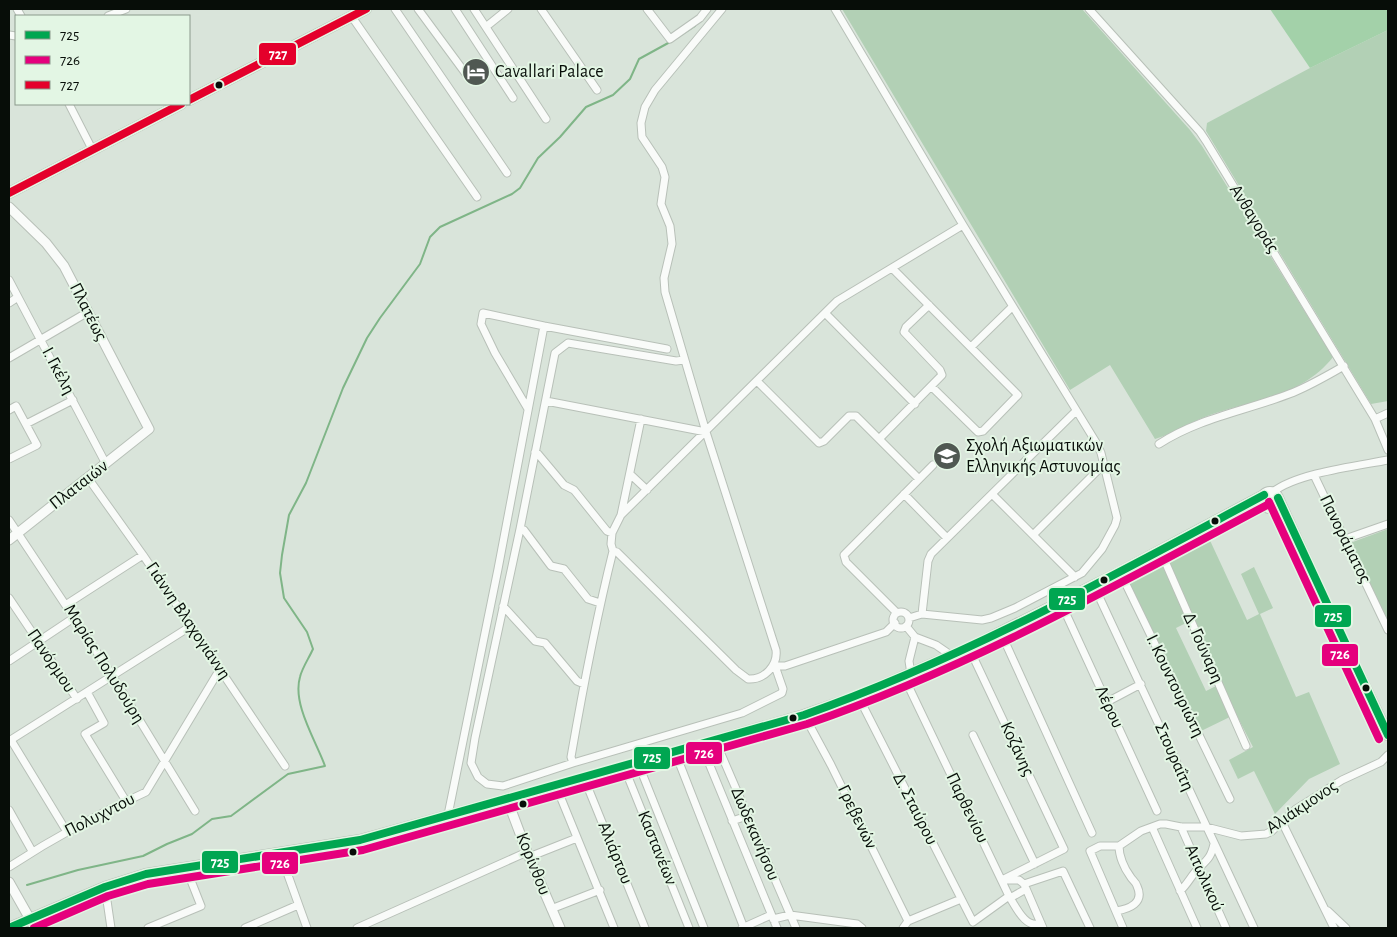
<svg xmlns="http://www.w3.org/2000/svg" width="1397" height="937" font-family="'Alegreya Sans',sans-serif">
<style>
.green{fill:#b2d0b5;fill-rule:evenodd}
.forest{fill:#a3d1a9}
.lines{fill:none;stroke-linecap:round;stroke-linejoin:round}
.stream{stroke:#7fb587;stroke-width:2}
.minor-casing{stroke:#b8c0b8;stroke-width:9}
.tertiary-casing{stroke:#b8c0b8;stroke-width:11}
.secondary-casing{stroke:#b8c0b8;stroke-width:12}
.minor{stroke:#f9fbf9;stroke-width:7}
.tertiary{stroke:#f9fbf9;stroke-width:9}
.secondary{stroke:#f9fbf9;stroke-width:10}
.bus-1-casing{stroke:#e3f6e4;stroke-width:11}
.bus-2-casing{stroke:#e3f6e4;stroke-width:11}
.bus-3-casing{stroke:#e3f6e4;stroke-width:11}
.bus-1{stroke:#00a651;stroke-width:8}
.bus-2{stroke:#e5007d;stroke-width:8}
.bus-3{stroke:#e4002b;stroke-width:8}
.bus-dot{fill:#070d08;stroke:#e3f6e4;stroke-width:2}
.labels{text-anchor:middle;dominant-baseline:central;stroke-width:4;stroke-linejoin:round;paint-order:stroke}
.poi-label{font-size:18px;fill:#070d08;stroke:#e3f6e4;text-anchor:start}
.street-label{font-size:18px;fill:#070d08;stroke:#e3f6e4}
.line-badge{stroke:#e3f6e4;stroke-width:2}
.badge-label{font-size:14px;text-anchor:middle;font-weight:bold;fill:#fff}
</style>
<rect width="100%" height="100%" fill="#d9e4da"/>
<path class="green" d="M842,9H1082L1190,130L1202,146L1333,357C1302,397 1251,400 1207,416C1189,423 1173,434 1155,439L1110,365L1070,390Z
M1388,30V401L1371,404L1206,131L1207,123L1310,68Z
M1388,529V627L1350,543Z
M1207,534L1247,620L1259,614L1241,574L1254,567L1273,608L1260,614L1296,697L1309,692L1340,764L1309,779L1275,814L1254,771L1238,779L1229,760L1253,747L1236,714L1199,732L1125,578ZM1190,621L1220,684L1206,691L1176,628Z"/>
<path class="forest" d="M1270,9H1388V30L1310,68Z"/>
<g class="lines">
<path class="stream" d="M678,37L695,26
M27,885L78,870L143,856L167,844L192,834L212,819L231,816L288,774L325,766C316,741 292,704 300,677C302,668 309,658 313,649L307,632L284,598L280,573L282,555L289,515L306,483L343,388L367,338L380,318L420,264L430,237L440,227L512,194L520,188L538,158L560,137L586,107L613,95L630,79L639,59L670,42"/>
<g class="minor-casing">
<path id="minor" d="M17,9L21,16
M395,9L507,173
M418,9L466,74
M455,9L513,98
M474,9L546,119
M541,9L597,90
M647,9L670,39L700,18L707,9
M835,9L963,225L1097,444L1101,453L1117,518L1115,525L1102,549L1082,573L1015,608L991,618L982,620L922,614
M1089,9L1200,132L1206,141L1375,419L1388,450
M108,16L126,9
M352,17L477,197
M487,26L508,9
M9,35L16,36
M69,104L92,149
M892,268L1018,395L983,431L978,432L932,387
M9,280L106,464
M9,303L18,297
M825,313L915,404
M971,347L1012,307
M9,358L88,312
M684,360L676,361L568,343L555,353L520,529L475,738L471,763L478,777L487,784L503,786L573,763L742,713L782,693L783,689L775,666H785L886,632L895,623
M757,381L819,443L824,441L849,416H856L919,479
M546,401L706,432
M528,409L495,353L481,324L483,313L544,326
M9,410L16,406L37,445L9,459
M1375,419L1388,413
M26,424L73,400
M879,439L942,375L940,370L904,332L906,327L929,305
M1159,444C1199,418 1245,411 1289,394C1308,387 1326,376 1344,366
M535,452L538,454L564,485L574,490L607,531L612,533
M630,474L647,490
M1314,475L1388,630
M88,478L143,555L285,766
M1273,492C1297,473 1357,466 1388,460
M904,494L947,538
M992,494L1075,577
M621,515L837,301L963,225
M9,520L112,675L195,811
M520,529L524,530L551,566L564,569L588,599L600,603
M1034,534L1103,465
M1345,539L1388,524
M1160,550L1246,746
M613,551L617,552L736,670L748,679C764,680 778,666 776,650L706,432L665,292L664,278L672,244L670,226L661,204L665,177L662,167L642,137L641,123L645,107L655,90L722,9
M1120,572L1230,799
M1094,586L1254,928
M9,598L77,699
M1061,603L1157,811
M67,604L143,555
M503,606L535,641L545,643L577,681L584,684
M893 620a8 8 0 1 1 16 0a8 8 0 1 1-16 0Z
M897,613L846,562L844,555L933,465
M909,618L922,614L928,561L931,554L1076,411
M906,626L915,637L936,645L952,656
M1001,633L1092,833
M969,648L1064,849L1002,880
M9,661L75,617
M911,674L909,661L915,637
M904,677L1009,896C1016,907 1026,930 1041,923
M87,692L104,723L85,734L126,801
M858,696L973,922L1009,896
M1107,702L1141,684
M804,715L831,765L908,921
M973,735L1035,864
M11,740L67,832
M715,740L796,928
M9,741L191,626
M701,744L777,928
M675,752L744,928
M573,763L571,757C583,688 596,619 613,551L611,544L612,533L621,515L641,419
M638,763L704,928
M624,767L689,928
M584,778L645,928
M556,786L614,928
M9,810L32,851
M448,815L498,569L544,326L667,349
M732,821L747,816
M1282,822L1334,928
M1152,827L1197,928
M1181,827L1226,928
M280,853L307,928
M529,857L577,838
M9,867C52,839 99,813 146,792L220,669
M1006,880H1019L1024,884L1063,871L1090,928
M1024,884L1043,928
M105,887L111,928
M1180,891C1188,884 1192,874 1199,868C1208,859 1211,857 1214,844
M1010,898L1026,889
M551,909L600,890
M1116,911C1129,909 1145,903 1137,886C1136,882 1132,880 1130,876C1124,868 1119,856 1119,846
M1328,911L1346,928
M773,919L790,915L857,924L862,928
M148,928L201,906L186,868
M245,928L298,905
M357,928L527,852
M742,928L771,915
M903,928L908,921L961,899
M1123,928L1090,851L1100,846H1119L1141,831L1160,824H1166L1181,827H1206L1241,836L1266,834L1272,831L1296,809L1342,780L1381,762L1388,755"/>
</g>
<g class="tertiary-casing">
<path id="tertiary" d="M9,207L46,243L64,266L149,429L9,540
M507,799L527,852L560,928
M9,882L35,928"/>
</g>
<g class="secondary-casing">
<path id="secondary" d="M189,100L366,9
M9,193L181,104
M1262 500a8 8 0 1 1 16 0a8 8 0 1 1-16 0Z
M1278,498L1333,619L1388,735
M9,928L105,887L146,874L360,840L638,763L804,715L858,696L969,648L1120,572L1264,495"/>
</g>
<use href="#minor" class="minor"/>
<use href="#tertiary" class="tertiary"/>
<use href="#secondary" class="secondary"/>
<g class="bus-1-casing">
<path id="bus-1" d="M1278,498L1388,735
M9,928L105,887L146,874L360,840L804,715C965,658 1114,575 1264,495"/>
</g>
<g class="bus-2-casing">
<path id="bus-2" d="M1269,502L1379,739
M34,928L108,896L148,884L363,850L807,724C969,668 1118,584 1269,504"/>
</g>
<g class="bus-3-casing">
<path id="bus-3" d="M189,100L366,9
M9,193L181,104"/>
</g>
<use href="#bus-1" class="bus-1"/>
<use href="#bus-2" class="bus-2"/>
<use href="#bus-3" class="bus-3"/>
</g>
<defs>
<g id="hotel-disc" transform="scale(1.4375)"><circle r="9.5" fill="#505852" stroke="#e3f6e4"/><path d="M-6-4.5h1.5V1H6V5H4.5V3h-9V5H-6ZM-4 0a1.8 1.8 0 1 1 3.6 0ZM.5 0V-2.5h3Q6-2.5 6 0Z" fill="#fff"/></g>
<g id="university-disc" transform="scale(1.4375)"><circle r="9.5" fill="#505852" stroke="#e3f6e4"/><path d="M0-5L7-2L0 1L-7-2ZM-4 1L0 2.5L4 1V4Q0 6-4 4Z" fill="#fff"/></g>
</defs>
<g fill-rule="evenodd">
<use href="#hotel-disc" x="476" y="72"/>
<use href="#university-disc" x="947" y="456"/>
</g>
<g class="bus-dot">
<circle cx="219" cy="85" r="4.5"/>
<circle cx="1215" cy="521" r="4.5"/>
<circle cx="1104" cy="580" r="4.5"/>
<circle cx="1366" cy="688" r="4.5"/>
<circle cx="793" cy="718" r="4.5"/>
<circle cx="523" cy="804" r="4.5"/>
<circle cx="353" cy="852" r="4.5"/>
</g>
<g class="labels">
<g class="poi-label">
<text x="495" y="72">Cavallari Palace</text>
<text x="966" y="446">Σχολή Αξιωματικών<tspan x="966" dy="21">Ελληνικής Αστυνομίας</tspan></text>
</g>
<g class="street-label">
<text transform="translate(1254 219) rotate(58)">Ανθαγοράς</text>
<text transform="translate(88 312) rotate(63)">Πλατέως</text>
<text transform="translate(58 371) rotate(62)">Ι. Γκέλη</text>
<text transform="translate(79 485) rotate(-38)">Πλαταιών</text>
<text transform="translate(1345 539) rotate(64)">Πανοράματος</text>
<text transform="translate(188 621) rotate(56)">Γιάννη Βλαχογιάννη</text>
<text transform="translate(1203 648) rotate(66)">Δ. Γούναρη</text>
<text transform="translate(51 661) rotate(56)">Πανόρμου</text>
<text transform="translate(104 664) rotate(58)">Μαρίας Πολυδούρη</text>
<text transform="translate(1175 686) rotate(64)">Ι. Κουντουριώτη</text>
<text transform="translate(1109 707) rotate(65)">Λέρου</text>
<text transform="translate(1017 749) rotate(65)">Κοζάνης</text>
<text transform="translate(1174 757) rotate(66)">Στουραΐτη</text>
<text transform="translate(1302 807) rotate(-34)">Αλιάκμονος</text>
<text transform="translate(967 808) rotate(64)">Παρθενίου</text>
<text transform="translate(915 809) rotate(63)">Δ. Σταύρου</text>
<text transform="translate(100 815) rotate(-27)">Πολυχντου</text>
<text transform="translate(857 817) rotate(64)">Γρεβενών</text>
<text transform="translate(755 834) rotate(67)">Δωδεκανήσου</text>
<text transform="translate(657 848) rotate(68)">Καστανέων</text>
<text transform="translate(615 853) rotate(68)">Αλιάρτου</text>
<text transform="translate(533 864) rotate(68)">Κορίνθου</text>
<text transform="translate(1204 878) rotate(66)">Αιτωλικού</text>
</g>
</g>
<g class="line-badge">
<rect x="258" y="42" width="39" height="24" rx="5" fill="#e4002b"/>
<rect x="1048" y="587" width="38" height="24" rx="5" fill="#00a651"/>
<rect x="1314" y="604" width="38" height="24" rx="5" fill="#00a651"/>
<rect x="1321" y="643" width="38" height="24" rx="5" fill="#e5007d"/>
<rect x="685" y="741" width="38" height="24" rx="5" fill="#e5007d"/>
<rect x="633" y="746" width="38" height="24" rx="5" fill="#00a651"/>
<rect x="201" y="850" width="38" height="24" rx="5" fill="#00a651"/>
<rect x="261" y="851" width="38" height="24" rx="5" fill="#e5007d"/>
</g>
<g class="badge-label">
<text x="278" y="59">727</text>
<text x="1067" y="604">725</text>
<text x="1333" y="621">725</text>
<text x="1340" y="659">726</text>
<text x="704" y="758">726</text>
<text x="652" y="762">725</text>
<text x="220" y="867">725</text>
<text x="280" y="868">726</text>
</g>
<rect width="1397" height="937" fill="none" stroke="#070d08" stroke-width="20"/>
<rect x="15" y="15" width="175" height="90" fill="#e3f6e4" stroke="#8b998c"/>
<rect x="25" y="31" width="25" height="8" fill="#00a651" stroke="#8b998c"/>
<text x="60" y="40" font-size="15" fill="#070d08">725</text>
<rect x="25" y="56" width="25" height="8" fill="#e5007d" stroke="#8b998c"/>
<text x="60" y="65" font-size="15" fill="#070d08">726</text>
<rect x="25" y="81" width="25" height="8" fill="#e4002b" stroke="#8b998c"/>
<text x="60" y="90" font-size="15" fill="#070d08">727</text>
</svg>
